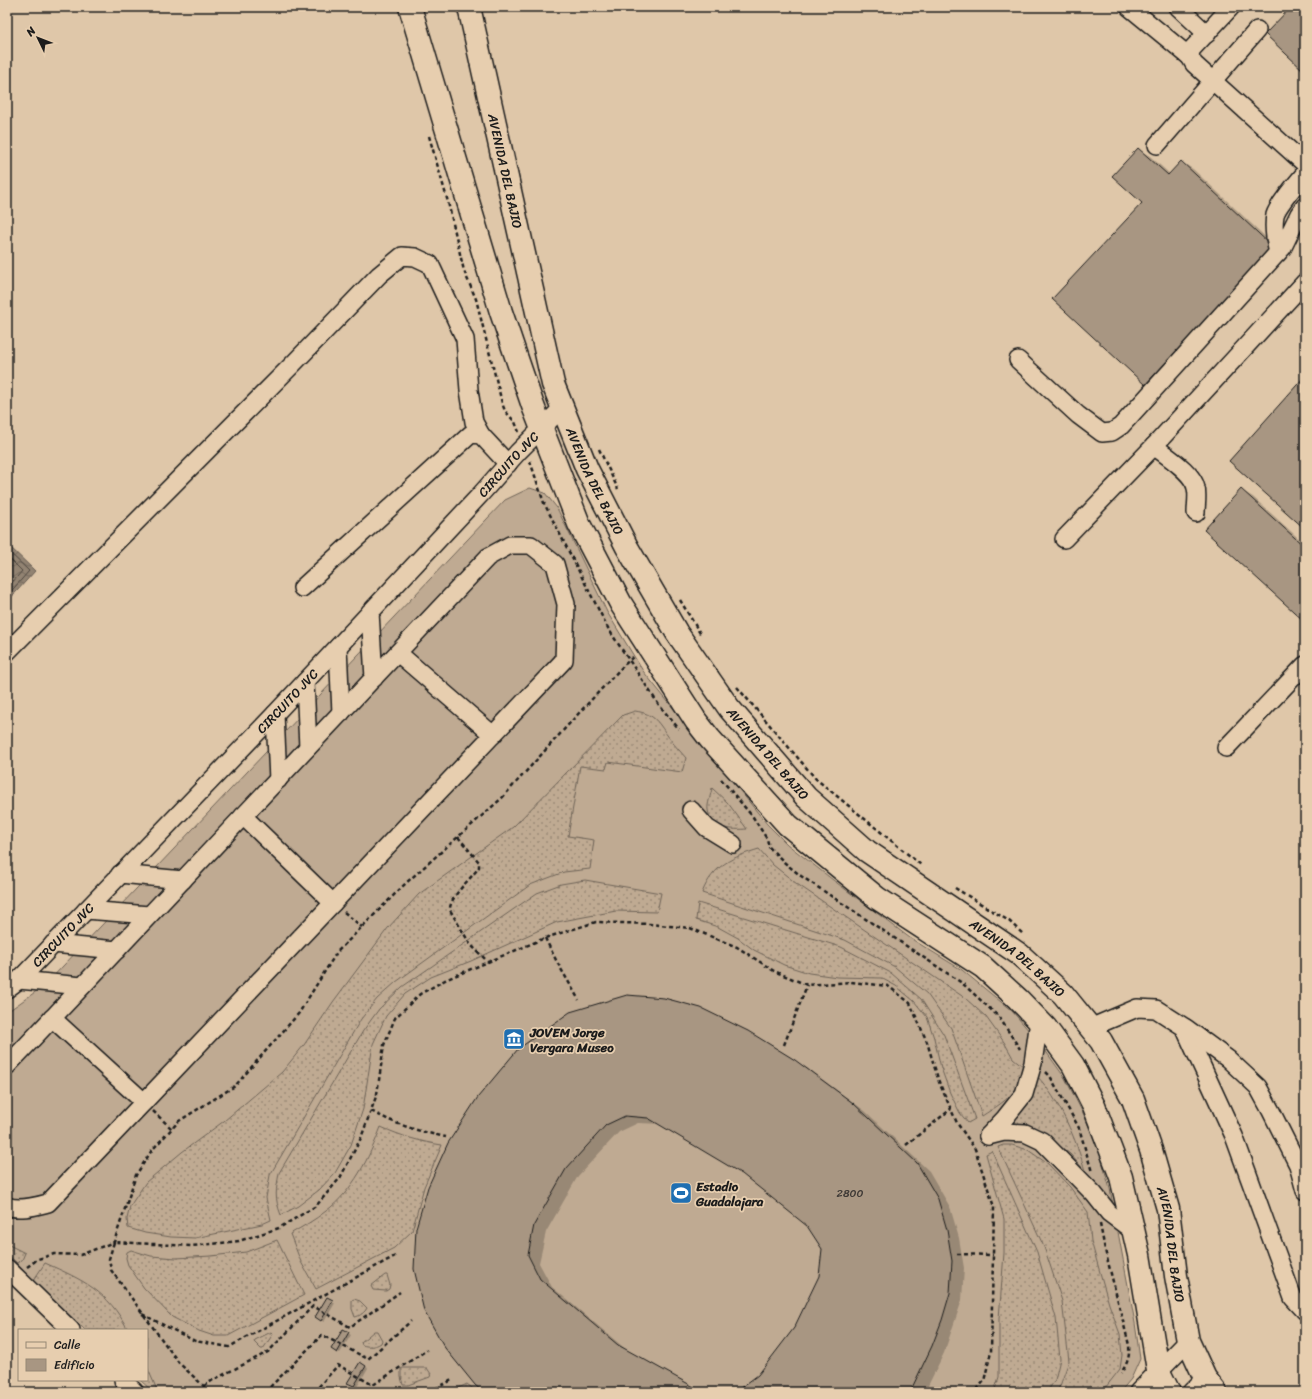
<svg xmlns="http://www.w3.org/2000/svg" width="1312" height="1399" font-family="Sriracha,sans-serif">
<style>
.grass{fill:#bfaa92;stroke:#6e6357}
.garden{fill:url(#garden-dots);stroke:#6e6357}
.water{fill:url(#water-waves);stroke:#635a50}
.shadow{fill:#0003}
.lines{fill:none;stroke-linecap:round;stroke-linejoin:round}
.shore{stroke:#4b453e;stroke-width:1}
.building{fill:#a89682;stroke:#1c1c1c}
.minor-casing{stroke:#1c1c1c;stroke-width:20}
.major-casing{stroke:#1c1c1c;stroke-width:25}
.path{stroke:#1c1c1c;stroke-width:2.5;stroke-dasharray:4 3;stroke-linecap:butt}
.minor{stroke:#e7ceaf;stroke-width:17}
.major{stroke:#e7ceaf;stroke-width:22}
.labels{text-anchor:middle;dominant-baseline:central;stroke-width:3.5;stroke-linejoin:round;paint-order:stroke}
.number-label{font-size:11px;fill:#3f3a36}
.street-label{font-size:13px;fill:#1c1c1c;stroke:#e7ceaf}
.poi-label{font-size:13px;font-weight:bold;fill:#1c1c1c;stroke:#e7ceaf;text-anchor:start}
</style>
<defs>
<pattern id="garden-dots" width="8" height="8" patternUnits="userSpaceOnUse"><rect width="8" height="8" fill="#bfaa92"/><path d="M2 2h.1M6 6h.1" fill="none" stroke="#9a8a76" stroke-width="1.8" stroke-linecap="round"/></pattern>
<pattern id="water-waves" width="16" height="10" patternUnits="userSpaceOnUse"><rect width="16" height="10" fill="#928372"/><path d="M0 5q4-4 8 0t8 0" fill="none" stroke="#766a5d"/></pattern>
</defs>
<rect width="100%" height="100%" fill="#dfc7a9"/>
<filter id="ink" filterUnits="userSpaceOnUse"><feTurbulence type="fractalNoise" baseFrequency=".025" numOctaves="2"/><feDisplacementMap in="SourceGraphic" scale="8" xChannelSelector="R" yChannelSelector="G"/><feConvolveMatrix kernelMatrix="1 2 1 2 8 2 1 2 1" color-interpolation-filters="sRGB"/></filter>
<g filter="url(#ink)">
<path class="grass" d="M530,488L545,493L557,508L607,612L643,671L767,824L787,844L833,880L910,938L962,970L1012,1011L1042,1046L1065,1078L1084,1115L1099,1151L1110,1189L1135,1323L1140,1359L1131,1379L1120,1392H154L147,1380V1330H86L33,1281L7,1253V1012L45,985L505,500Z"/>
<path class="garden" d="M635,711C656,714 658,723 670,739C675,746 681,752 686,758L682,772L608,762L606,769L580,766L568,836L594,840L590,869L564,872L530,885L396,982L377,999L361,1019L270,1175L266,1198L271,1220L262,1224L195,1238L171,1237L145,1233L128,1228L127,1219L130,1206L146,1182L182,1152L224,1121L282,1072L304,1045L333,1002L388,928L419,894L513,827L623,715Z
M712,788L728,803L747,829C733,830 710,830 708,810C707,804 711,795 712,788Z
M759,849L773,865L797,884L965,998L986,1017L1004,1042L1013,1058L1023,1066C1022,1072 1021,1082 1017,1087C1009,1100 994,1108 982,1116L951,1028L927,994L895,967L845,940L702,893C713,865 733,857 759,849Z
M585,880L661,893L657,912L616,911L557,922L471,961L431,977L405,994L386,1016L373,1044L363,1109L351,1145L335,1173L319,1190L298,1206L281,1215C274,1197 276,1191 279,1173L363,1031L379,1009L402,987L537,893L561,884Z
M698,903L841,947L891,973L921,999L944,1035L975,1119L968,1123L960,1113L950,1093L941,1068L934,1038L927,1017L914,1001L896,986L881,978L837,977L809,973L784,965L754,950L738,938L718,927L696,920Z
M1037,1076C1059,1099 1077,1141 1085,1171L1070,1154L1051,1139L1012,1125L1010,1122Z
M381,1127C401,1136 421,1142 442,1145L424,1187L412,1231L394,1248L316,1289L301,1262L290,1234C302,1227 315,1220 326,1211C353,1191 369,1158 381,1127Z
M1003,1145H1012L1028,1150L1048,1164L1070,1187L1088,1212L1091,1241L1109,1304L1120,1334L1122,1355L1120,1369L1102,1392H1056L1060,1386L1069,1361L1062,1301L1044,1247L998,1147Z
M992,1151L1037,1252L1056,1318L1060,1359L1055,1380L1047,1392H994L999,1377V1319L1004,1253V1219L986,1154Z
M277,1240L304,1295L228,1336H214L199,1331L172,1317L144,1288L128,1265L126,1258L127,1252L131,1250L151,1256L176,1258L211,1256L246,1252Z
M7,1244L25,1253L22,1260L17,1263L7,1254Z
M45,1263C83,1280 108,1291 128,1330H85L33,1281Z
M385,1275H387L390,1285L389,1289L386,1291L373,1290L371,1286Z
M354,1299L360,1301L367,1308C365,1312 360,1316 355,1317L352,1309V1300Z
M374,1331H377L382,1340L381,1343C375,1347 369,1347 362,1345L361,1342Z
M271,1332L273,1334L263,1349H261L254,1342L255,1340Z
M147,1367L158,1392H153L140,1380H147Z
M403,1368H427L431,1374L430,1377L408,1385H403L401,1377V1369Z
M467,1384L477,1392H450Z"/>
<path class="water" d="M7,544L35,571L7,602Z"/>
<path class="shadow" d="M1138,149L1150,156L1170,174L1181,162L1193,169L1285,255L1157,392L1145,385L1143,203Z
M1241,490L1253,497L1305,544V621Z
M761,1040L807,1068L865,1111L929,1171L950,1207L959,1238L964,1268L962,1300L944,1353L925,1392H736L758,1376L795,1328L820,1277L823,1249L808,1225L743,1173L661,1124L638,1123L619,1132L578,1176L546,1232L539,1263L552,1287L629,1352L702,1392H485L417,1228Z
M328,1298L335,1303L324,1322L316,1317Z
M343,1330L351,1335L340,1353L332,1349Z
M360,1364L368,1368L357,1387L349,1383Z"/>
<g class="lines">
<path class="shore" d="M7,550L29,571L7,596
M7,556L22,571L7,589"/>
</g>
<path class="building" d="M1291,7H1305V72L1265,34Z
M1138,148L1168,175L1181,161L1273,247L1145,385L1052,299L1142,203L1112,176Z
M1305,376V529L1229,461Z
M1241,489L1305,547V622L1204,530Z
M627,995L664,998L701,1008L748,1031L795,1060L853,1103L917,1163L938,1199L947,1230L952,1261L950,1293L942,1320L932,1346L910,1392H735L758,1375L794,1328L819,1276L822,1249L807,1226L742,1174L648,1118L625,1116L606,1125L566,1169L534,1225L528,1255L540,1279L618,1345L703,1392H709H483L475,1385L445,1348L424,1311L414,1269L416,1228L428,1187L448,1143L478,1097L518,1049L570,1012Z
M327,1297L333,1300L321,1321L315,1317Z
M343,1329L349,1332L337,1353L331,1349Z
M360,1362L366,1366L354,1386L347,1383Z"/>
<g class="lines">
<g class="minor-casing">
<g id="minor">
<path d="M1129,7L1190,57"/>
<path d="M1178,7L1207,34"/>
<path d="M1231,7L1191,50L1190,57L1194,64L1305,164"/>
<path d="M1157,145L1257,30"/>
<path d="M1278,253C1275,241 1273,227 1275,215C1278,204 1298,182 1305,173"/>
<path d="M1018,360L1078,415L1102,433L1112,432L1121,426L1283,247L1299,214L1305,206"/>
<path d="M1154,446C1166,456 1193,472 1196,488C1198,495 1196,505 1196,513"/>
<path d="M1064,539L1154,446L1305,282"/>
<path d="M302,588L471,434L481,435L508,464"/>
<path d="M370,612L374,678"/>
<path d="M338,647L341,713"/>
<path d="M7,652L294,363L379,275L402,256L415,257L430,264L465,339L469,390L474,422L481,435"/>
<path d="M398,653L493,735"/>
<path d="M305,682L308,747"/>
<path d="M275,714L278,780"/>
<path d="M1226,748L1305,665"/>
<path d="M691,810L707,828L733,844"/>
<path d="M243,816L333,903"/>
<path d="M120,874L183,880"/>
<path d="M86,910L149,915"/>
<path d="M53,944L117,950"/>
<path d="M19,980L82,986"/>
<path id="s1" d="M7,989L19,980L275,714L480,495L518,452L562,408"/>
<path d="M52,1018L144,1102"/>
<path d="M1090,1028L1137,1008L1156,1009L1184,1027L1234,1136L1293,1298L1305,1311"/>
<path d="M1186,1028L1228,1059L1258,1087L1271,1111L1298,1165L1305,1191"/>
<path d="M7,1066L488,557L510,545H531L555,564L566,604L564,660L48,1203C36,1206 19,1211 7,1206"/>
<path d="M988,1136L1004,1132L1025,1133L1042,1141L1094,1194L1109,1213L1133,1231"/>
<path d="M988,1136L1005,1118L1024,1094L1033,1063L1039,1021"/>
<path d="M7,1268L71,1330"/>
<path d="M123,1380L135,1392"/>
<path d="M1138,1392L1188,1341"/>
<path d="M1191,1392L1205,1378"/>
</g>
</g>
<g class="major-casing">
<g id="major">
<path d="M410,7L501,312L533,406L579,524L621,604L696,721L710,739L788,825L877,898L983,967L1018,999L1046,1028L1073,1065L1094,1106L1121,1177L1139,1255L1158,1370L1169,1392"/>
<path id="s2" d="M469,7L553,384L587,469L627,547L677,633L729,708L806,797L867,851L1019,954L1063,994L1101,1041L1133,1099L1151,1150L1168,1209L1176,1276L1188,1341L1205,1378L1216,1392"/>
</g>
</g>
<path class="path" d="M429,136L448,202L464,271L476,299L502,403L505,411L515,422L519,432
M599,449L618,489
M530,461L544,503L609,630L659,705L679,729
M680,600L701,635
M737,687L816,779L921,865
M721,779L753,817L767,839L769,847L785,863L801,876L962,983L999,1017L1020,1049
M458,837L479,862V867C471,879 449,897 450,910L470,944L488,962
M955,888L1009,921L1023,934
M344,912L362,927
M545,938L557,962L579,1000
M784,1045L807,985
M1046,1072L1050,1076L1079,1128L1092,1172
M153,1111L172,1129
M371,1111C397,1125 417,1131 446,1137
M906,1145L951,1109
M1100,1224L1105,1250L1129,1345C1130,1357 1127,1364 1121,1373
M957,1254L993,1255
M27,1267L38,1259L54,1254L80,1255L114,1242L136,1175L152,1150L179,1121L235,1086L299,1013L337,952L406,883L502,798L579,713L623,666L634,656
M142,1314L195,1341L229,1347L395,1256
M204,1386L213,1380L268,1352L313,1306L350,1327L400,1292
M210,1392L179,1363L111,1270L109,1259L114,1242L192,1246L239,1241L279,1228L316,1206L340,1178L361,1138L377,1094L384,1045L395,1018L420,994L445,980L545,938L596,922L649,924L690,928L737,947L774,971L807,985L851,982L888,986L910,1003L927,1042L939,1082L957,1123L975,1149L994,1207L991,1352L984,1381L975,1392
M265,1392L322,1335L368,1359L411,1321
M314,1392L338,1365L373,1385L427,1350
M429,1392L452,1380"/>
<use href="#minor" class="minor"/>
<use href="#major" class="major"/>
</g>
</g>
<defs>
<g id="museum-square" transform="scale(1.15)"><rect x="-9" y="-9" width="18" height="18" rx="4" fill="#1f6fb2" stroke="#e7ceaf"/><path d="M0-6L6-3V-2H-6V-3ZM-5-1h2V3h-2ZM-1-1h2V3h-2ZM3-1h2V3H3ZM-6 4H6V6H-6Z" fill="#fff"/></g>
<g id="stadium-square" transform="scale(1.15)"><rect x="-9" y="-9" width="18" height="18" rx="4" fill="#1f6fb2" stroke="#e7ceaf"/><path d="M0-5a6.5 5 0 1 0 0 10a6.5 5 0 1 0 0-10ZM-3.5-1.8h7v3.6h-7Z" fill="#fff"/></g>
</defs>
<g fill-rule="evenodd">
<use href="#museum-square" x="514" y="1039"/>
<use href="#stadium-square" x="681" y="1193"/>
</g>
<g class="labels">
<g class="number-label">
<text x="850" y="1193">2800</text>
</g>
<g class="street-label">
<text stroke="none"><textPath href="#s2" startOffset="168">AVENIDA DEL BAJIO</textPath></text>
<text stroke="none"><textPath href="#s1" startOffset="726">CIRCUITO JVC</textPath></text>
<text stroke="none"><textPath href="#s2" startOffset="492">AVENIDA DEL BAJIO</textPath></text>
<text stroke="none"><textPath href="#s1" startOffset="402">CIRCUITO JVC</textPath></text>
<text stroke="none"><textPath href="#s2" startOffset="816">AVENIDA DEL BAJIO</textPath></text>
<text stroke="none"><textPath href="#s1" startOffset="78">CIRCUITO JVC</textPath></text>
<text stroke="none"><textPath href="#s2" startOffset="1140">AVENIDA DEL BAJIO</textPath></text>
<text stroke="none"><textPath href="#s2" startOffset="1476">AVENIDA DEL BAJIO</textPath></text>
</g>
<g class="poi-label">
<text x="530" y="1032">JOVEM Jorge<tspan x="530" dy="15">Vergara Museo</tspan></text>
<text x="696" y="1186">Estadio<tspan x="696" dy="15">Guadalajara</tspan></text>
</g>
</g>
<rect width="1312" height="1399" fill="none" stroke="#e7ceaf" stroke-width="24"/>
<rect x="12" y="12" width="1288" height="1375" fill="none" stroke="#1c1c1c" stroke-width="1.5" filter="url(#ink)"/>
<rect x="18" y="1329" width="130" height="52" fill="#e7ceaf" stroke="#968774"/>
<rect x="26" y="1342" width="20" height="6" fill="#e7ceaf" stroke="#968774"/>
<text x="54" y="1349" font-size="12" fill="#1c1c1c">Calle</text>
<rect x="26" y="1359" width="20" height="12" fill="#a89682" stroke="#968774"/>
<text x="54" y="1369" font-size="12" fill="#1c1c1c">Edificio</text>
<g transform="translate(38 38) rotate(313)" stroke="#e7ceaf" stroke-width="3" paint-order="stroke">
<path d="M0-3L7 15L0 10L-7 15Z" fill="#1c1c1c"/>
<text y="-6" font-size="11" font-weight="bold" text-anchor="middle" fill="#1c1c1c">N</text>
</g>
</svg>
